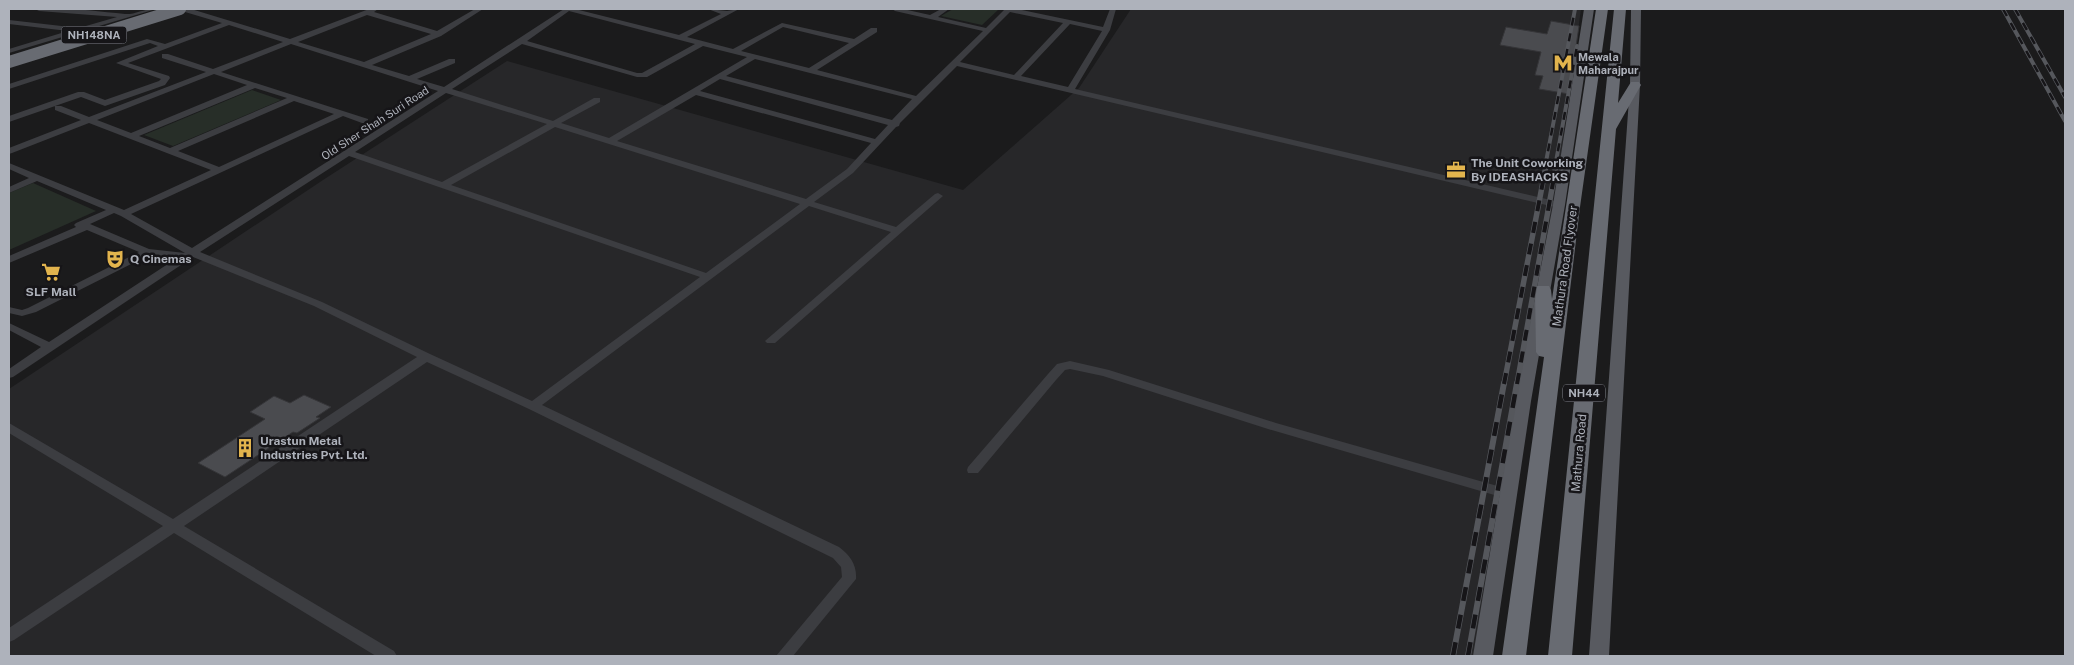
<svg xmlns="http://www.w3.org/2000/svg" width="2074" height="665" font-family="'Public Sans',sans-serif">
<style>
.built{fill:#272729}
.green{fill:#272e28}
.building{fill:#4a4b4f;stroke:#353538}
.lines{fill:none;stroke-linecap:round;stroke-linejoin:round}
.minor{fill:#3c3d41;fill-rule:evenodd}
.major{fill:#585a60;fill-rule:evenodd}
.highway{fill:#686b72;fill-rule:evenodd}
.rail-far2-casing{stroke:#55575c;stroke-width:4}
.rail-far1-casing{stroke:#55575c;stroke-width:5.5}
.rail-casing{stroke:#55575c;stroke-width:6}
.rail-far2{stroke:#161518;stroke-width:2.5;stroke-dasharray:8;stroke-linecap:butt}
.rail-far1{stroke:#161518;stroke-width:4;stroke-dasharray:11;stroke-linecap:butt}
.rail{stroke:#161518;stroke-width:4.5;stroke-dasharray:14;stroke-linecap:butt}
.highway-bridge{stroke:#686b72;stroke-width:12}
.labels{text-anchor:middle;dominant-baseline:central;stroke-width:5;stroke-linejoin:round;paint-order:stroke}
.shield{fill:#161518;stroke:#80838a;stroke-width:1}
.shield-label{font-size:11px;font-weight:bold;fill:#aeb2bb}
.far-poi-label{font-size:11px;font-weight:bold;fill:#aeb2bb;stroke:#161518;text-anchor:start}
.far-street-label{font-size:11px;fill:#aeb2bb;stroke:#161518}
.poi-label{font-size:12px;font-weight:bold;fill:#aeb2bb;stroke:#161518;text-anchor:start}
.street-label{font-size:12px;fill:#aeb2bb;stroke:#161518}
</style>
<rect width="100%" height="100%" fill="#1b1b1c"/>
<path class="built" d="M1131,9H1581L1547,259L1487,656H9V389L323,180L507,61L963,190L1079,88Z"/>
<path class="green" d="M953,9H999L982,25L941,16Z
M252,90L281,100L173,146L144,135Z
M33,183L96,211L9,250V193Z"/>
<path class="building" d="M1551,21L1579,26L1569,94L1539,89L1543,76L1535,75L1541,52L1500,45L1506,27L1547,34Z
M304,395L331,407L316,417L320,418L297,433L293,432L225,477L198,463L265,419L250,412L274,396L290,403Z"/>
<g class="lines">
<path class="minor" d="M35,9C65,7 96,11 125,14C134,15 145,8 156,9L9,53V49L68,31L9,24V20L79,28L117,17L39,11Z
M185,9H191L290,39L369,9H378L374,12L437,31L475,9H483L441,36L372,65L409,76L449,59H455V63L417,79L444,87L564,9H575L679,35L721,14L708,9L727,11L739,9L687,37L733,49L782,23L854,39L871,28H877V32L817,70L916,96L983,31L895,11L892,9H903L930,15L941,9H949L938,17L986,28L1005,9H1017L1103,27L1110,9H1116L1110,30L1075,89L1559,202L1564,205L1559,208L957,66L900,123L899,126L896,127L853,173L814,202L896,227L935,194L938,193L943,196L775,343H767L765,341L891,232L809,206L542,405L839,547C850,555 857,565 856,579L793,656H776L842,577L841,567L833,558L529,409L427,362L184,526L394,651L397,656H376L174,533L14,640L9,642V628L163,526L9,433V423L173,519L417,357L314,306L193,257L13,377L9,378V369L41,347L9,330V323L49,342L177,258L149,255L36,312L22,316L9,313V307L22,310L28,308L139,252L87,230L9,263V256L76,227L74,225L76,223L106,210L37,181L9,193V187L29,178L9,169V163L124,210L211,170L89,123L12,153L9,154V148L81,120L55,110V106H61L89,117L206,72L162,58V54H168L213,69L283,42L229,25L128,63L169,76L170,78L165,85L105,106L81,97L9,122V116L78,92H84L105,100L159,81L161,79L116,63L158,46L150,43L9,89V84L147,39L165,44L222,23L185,12ZM569,11L695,44L642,73H637L527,41ZM1010,12L1063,23L1014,75L960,62ZM367,15L431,34L364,62L298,42ZM1070,24L1102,31L1068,87L1021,76ZM783,27L849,43L809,68L741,51ZM291,44L438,91L192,248L131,214L343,116L362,123H368V119L221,72ZM522,44L637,77H647L703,46L747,57L609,138L561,123L600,102V98H594L553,121L452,89ZM755,59L912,99L892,120L726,76ZM214,74L247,85L131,133L97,120ZM720,79L888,125L875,139L700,91ZM255,88L287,98L170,148L139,136ZM446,93L547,124L442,182L355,152ZM696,95L871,143L847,169L806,199L617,141ZM294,101L334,114L219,167L178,151ZM555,127L800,204L706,273L451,185ZM349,156L700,277L532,401L430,354L322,302L200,252ZM114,213L121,216L185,253L149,249L90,224Z
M1070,361L1109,370L1276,423L1508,489L1513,491L1515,494L1513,497L1508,499L1268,429L1103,376L1070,369L1065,370L1056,380L978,473H968L967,470L968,467L1048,374L1057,364Z"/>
<path class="major" d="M1584,9H1594L1565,205L1531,401L1493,656H1473L1515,401L1553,205Z
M1631,9H1641L1640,85L1609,656H1589L1630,85Z"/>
<path class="highway" d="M1596,9H1608L1580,207L1526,656H1502L1544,357L1539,356L1536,352L1535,290L1537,286H1549L1551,290L1552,299Z
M1614,9H1626L1618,103L1631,82H1639L1641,85L1616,129L1572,656H1548Z"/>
<g class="rail-far2-casing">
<path id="rail-far2" d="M2003,9L2065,121
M2015,9L2065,97
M1545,167L1575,9
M1555,167L1577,46"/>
</g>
<g class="rail-far1-casing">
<path id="rail-far1" d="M1504,384L1546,166
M1517,384L1556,166"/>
</g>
<g class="rail-casing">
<path id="rail" d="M1453,656L1504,383
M1468,656L1517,383"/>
</g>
<use href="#rail-far2" class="rail-far2"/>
<use href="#rail-far1" class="rail-far1"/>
<use href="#rail" class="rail"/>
<path class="highway-bridge" d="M9,62L180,9"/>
</g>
<defs>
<g id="metro-bare" transform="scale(1.5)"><path d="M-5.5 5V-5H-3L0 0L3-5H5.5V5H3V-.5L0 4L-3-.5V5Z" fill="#e2b44d" stroke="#161518" stroke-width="2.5" paint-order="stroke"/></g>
<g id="office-bare" transform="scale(1.5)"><path d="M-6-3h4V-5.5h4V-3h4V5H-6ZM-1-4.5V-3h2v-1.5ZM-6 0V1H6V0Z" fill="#e2b44d" stroke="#161518" stroke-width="2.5" paint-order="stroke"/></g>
<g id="theatre-bare" transform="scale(1.5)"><path d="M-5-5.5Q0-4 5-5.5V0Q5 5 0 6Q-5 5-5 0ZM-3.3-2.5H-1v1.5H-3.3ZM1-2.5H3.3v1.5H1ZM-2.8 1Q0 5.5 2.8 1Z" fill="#e2b44d" stroke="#161518" stroke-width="2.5" paint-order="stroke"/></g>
<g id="supermarket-bare" transform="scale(1.5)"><path d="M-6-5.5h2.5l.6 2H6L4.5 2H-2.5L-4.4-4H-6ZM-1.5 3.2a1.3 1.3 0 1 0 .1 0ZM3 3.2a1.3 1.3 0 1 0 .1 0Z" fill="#e2b44d" stroke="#161518" stroke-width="2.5" paint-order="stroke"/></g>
<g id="building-bare" transform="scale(1.5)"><path d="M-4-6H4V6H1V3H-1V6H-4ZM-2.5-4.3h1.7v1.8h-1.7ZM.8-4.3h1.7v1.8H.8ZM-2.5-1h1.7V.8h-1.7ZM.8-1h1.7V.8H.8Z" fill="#e2b44d" stroke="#161518" stroke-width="2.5" paint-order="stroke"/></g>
</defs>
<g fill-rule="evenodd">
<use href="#metro-bare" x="1563" y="63"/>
<use href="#office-bare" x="1456" y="170"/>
<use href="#theatre-bare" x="115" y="259"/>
<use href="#supermarket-bare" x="51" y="272"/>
<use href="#building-bare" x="245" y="448"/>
</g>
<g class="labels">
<g class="shield">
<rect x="61.5" y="26.5" width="65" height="17" rx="4"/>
<rect x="1563" y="384.5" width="42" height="17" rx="4"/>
</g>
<g class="shield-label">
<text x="94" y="35">NH148NA</text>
<text x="1584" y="393">NH44</text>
</g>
<g class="far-poi-label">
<text x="1578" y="57">Mewala<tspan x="1578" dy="13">Maharajpur</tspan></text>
</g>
<g class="far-street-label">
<text transform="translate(375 123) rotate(-33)">Old Sher Shah Suri Road</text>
</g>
<g class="poi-label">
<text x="1471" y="163">The Unit Coworking<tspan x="1471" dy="14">By IDEASHACKS</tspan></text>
<text x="130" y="259">Q Cinemas</text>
<text x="51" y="292" text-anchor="middle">SLF Mall</text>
<text x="260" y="441">Urastun Metal<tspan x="260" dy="14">Industries Pvt. Ltd.</tspan></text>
</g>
<g class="street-label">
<text transform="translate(1565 266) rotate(-82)">Mathura Road Flyover</text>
<text transform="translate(1579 453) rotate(-85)">Mathura Road</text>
</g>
</g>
<rect width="2074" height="665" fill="none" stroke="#aeb2bb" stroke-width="20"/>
</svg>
